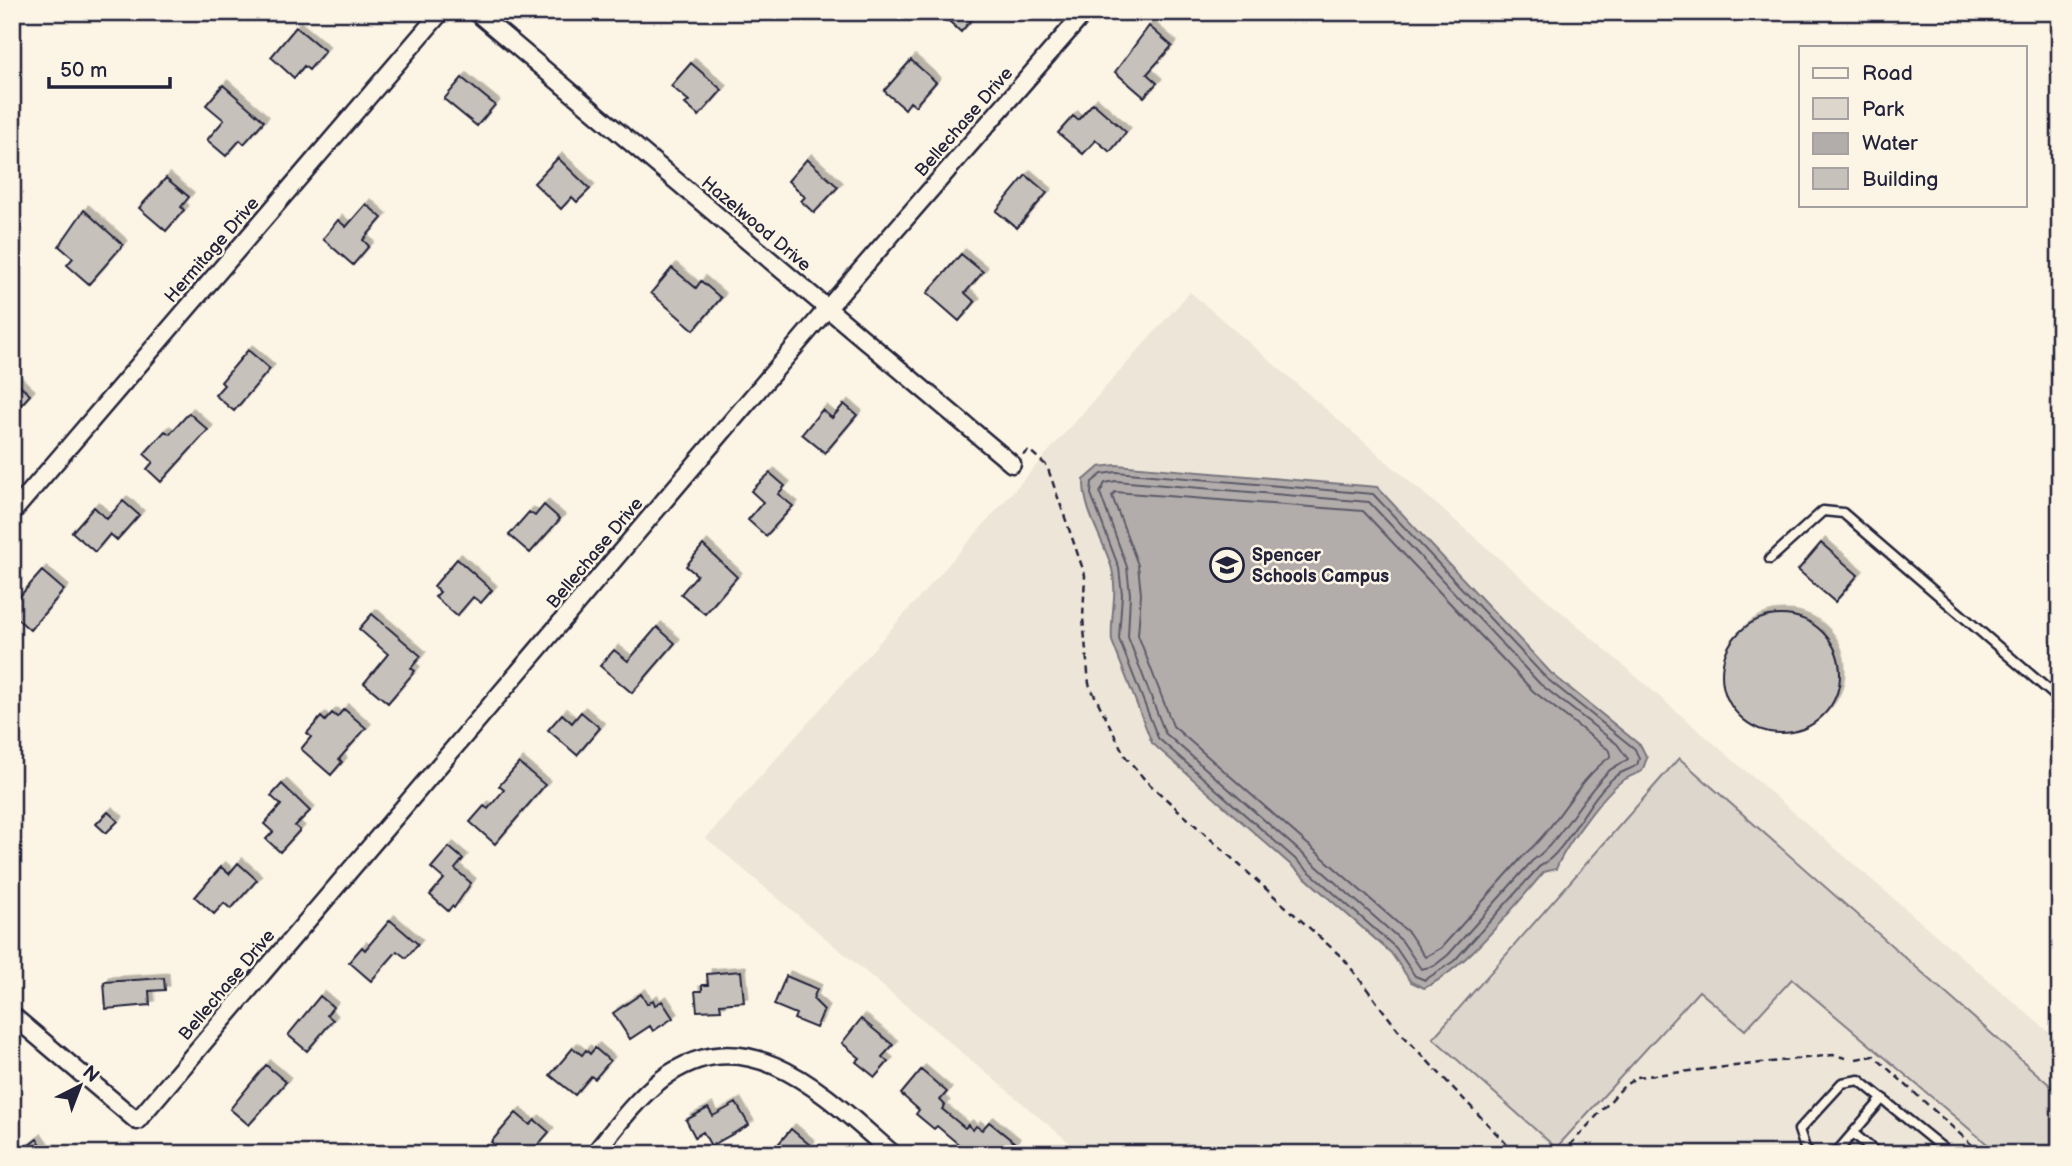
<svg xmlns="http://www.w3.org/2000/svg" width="2072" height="1166" font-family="'Balsamiq Sans',sans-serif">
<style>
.built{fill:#ece5d8}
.green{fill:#dcd6cc;stroke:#7f7c84;stroke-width:2}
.water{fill:#b2adab;stroke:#78757e;stroke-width:2}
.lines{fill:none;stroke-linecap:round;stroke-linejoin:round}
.shore{stroke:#5c5a68;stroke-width:2}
.building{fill:#c6c1bb;stroke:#22223b;stroke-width:2;filter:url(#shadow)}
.service-casing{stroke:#22223b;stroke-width:13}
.minor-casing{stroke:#22223b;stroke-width:21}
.path{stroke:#22223b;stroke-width:2.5;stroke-dasharray:7 5;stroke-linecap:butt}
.service{stroke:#fcf5e5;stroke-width:8}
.minor{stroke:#fcf5e5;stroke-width:16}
.rail-casing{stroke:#22223b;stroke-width:8}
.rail{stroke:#fcf5e5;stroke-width:5;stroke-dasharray:16;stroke-linecap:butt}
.labels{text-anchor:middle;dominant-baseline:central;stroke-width:5;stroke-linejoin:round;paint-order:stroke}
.street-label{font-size:18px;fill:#22223b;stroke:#fcf5e5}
.poi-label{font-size:18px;font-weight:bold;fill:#22223b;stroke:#fcf5e5;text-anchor:start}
</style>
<defs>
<filter id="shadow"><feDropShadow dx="4.5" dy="-4.5" stdDeviation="0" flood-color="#0004"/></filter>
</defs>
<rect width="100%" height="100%" fill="#fcf5e5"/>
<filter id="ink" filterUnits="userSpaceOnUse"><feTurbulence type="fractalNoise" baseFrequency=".0143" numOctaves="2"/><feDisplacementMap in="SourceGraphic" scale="14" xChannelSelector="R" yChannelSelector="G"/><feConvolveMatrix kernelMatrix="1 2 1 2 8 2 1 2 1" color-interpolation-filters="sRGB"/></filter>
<g filter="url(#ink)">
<path class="built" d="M1190,292L2060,1042V1154H1083L706,838Z"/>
<path class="green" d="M1679,758L2060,1094V1154H1999L1792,979L1745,1030L1699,991L1556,1148L1433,1038Z"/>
<path class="water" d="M1116,465L1377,487L1551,673L1641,746L1647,758L1642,771C1636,774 1628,777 1622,781C1604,793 1564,848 1556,869L1544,872C1513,908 1465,969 1424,988L1411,982L1391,953L1152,743L1112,641C1110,617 1118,593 1112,569C1104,539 1083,512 1084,480L1099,467Z"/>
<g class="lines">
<path class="shore" d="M1116,472L1373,494L1546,678L1635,749L1639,759L1637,765C1631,769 1623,771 1617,775C1586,798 1569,851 1539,867L1454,961L1425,980L1415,976L1396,948L1158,738L1119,639L1122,594L1119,568L1091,494L1092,482L1102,474Z
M1116,481L1369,502L1540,684L1617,744L1628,759C1623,763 1615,766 1610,770C1580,797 1563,839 1532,861L1448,955L1434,966L1421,969L1402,941L1165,733L1128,637L1130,594L1127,567L1100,493L1105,483Z
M1115,492L1363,511L1533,691L1610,751L1611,756C1575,782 1557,827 1525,854L1441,948L1425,957L1409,933L1173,726L1138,635L1141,594L1138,565L1112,496Z"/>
</g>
<path class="building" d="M939,12H978L961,32Z
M1149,26L1172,46L1147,74L1157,83L1144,97L1115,72Z
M296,27L325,51L309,70L304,66L294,78L271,57Z
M911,60L936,82L915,106L910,102L905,109L884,91Z
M691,63L722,90L699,116L685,104L689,101L671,86Z
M462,78L495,105L477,126L444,99Z
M223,85L264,121L244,144L240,140L226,156L207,140L224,120L206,105Z
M1093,103L1126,132L1110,152L1096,140L1083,154L1058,133L1073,116L1078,120Z
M558,158L590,189L577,202L572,197L561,209L534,183Z
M807,159L838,187L814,213L801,201L805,197L788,181Z
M1026,175L1047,193L1017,228L996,211Z
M166,178L189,197L181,207L184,210L166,231L139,208Z
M366,204L382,218L363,240L369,246L353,265L323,239L338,220L346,227Z
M84,210L123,245L89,284L67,265L73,258L59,246Z
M961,254L983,272L965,293L975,302L959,321L927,293Z
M672,268L696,288L701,281L721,298L694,330L651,293Z
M248,350L270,369L234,411L215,395L224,385L221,382Z
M12,378L30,395L12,415Z
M844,404L857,415L825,453L802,434L822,410L832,418Z
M189,413L208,430L161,482L147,469L153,462L144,454L165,431L170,434Z
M770,473L785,486L778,494L793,506L766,536L748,520L763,502L751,491Z
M123,501L139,515L117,540L110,534L95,552L72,532L94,507L107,519Z
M544,505L560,519L530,553L509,535L529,512L535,516Z
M1821,543L1858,575L1835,602L1798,570Z
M703,545L737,577L705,614L681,594L697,575L686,566Z
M457,559L492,590L481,603L473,597L457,616L435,597L440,592L434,586Z
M42,571L64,590L30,630L12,614V605Z
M372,614L421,656L411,668L415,671L388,703L364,683L388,654L359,629Z
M1722 674a59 59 0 1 1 118 0a59 59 0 1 1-118 0Z
M657,627L675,643L632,693L600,666L614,650L628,661Z
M344,709L366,728L339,759L342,762L331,775L301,749L311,737L307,733L321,717L325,721L332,713L337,717Z
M581,712L600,728L577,755L548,730L562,714L572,723Z
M519,763L545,785L495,844L470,822L484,806L488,809L504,790L499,786Z
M282,784L310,811L295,826L300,830L280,852L266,839L273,832L264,824L281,805L271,796Z
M108,812L118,821L106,833L96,824Z
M449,847L463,859L455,869L471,883L454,908L452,906L448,911L430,895L444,879L431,868Z
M238,863L257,880L231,909L224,903L214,914L195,897L221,867L229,874Z
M390,920L418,944L406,958L397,951L371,981L349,962L362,947L365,950Z
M741,971L744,1002L720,1004L721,1010L697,1011L695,991H702V985H708L707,974Z
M786,976L817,989L813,999L824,1010L816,1028L794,1019L796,1014L774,1005Z
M164,978L165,990L149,991L150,1005L106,1009L104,982Z
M641,994L647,1004L653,1000L655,1005L662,1001L673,1018L653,1031L650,1026L630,1039L613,1013Z
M320,996L333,1007L327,1015L333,1020L307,1051L288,1035Z
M861,1019L893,1045L882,1057L888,1062L875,1077L856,1062L860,1058L842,1043Z
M573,1048L582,1055L586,1050L590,1054L595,1048L610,1061L595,1079L591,1076L575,1095L550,1075Z
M266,1065L286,1082L249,1125L230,1109Z
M921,1070L947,1092L940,1100L945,1105L942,1109L965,1128L968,1125L973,1130L976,1126L982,1130L989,1122L1015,1143L1006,1154H970L937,1126L934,1129L916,1114L919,1110L901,1094Z
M736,1103L749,1125L711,1146L703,1132L695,1137L686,1120L708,1108L713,1116Z
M516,1113L530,1125L535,1120L549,1132L533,1151L529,1148L525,1154H505L491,1142Z
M791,1129L810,1145L802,1154H779L784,1147L779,1143Z
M37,1139L48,1154H18Z"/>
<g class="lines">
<g class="service-casing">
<path id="service" d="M1770,559L1823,511L1843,513L2060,700
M1853,1133L1878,1154
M1811,1154L1805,1148L1799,1130L1842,1083L1859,1080L1950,1154
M1835,1154L1883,1098"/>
</g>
<g class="minor-casing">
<path id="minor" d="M476,12L1012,464
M12,513L441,12
M12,1015L137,1121L827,309L1085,12
M594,1154C615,1128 636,1099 662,1079C750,1013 830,1100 893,1154"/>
</g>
<path class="path" d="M1023,455L1029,450L1047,466L1085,575L1083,618L1089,684L1125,756L1146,781L1344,959L1399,1031L1516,1154
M1856,1059L1874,1056L1982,1154
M1562,1154L1624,1086L1637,1077L1833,1055L1846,1058"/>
<use href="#service" class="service"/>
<use href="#minor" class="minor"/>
<g class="rail-casing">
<path id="rail" d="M2056,12L2060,16"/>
</g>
<use href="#rail" class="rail"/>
</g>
</g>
<defs>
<g id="school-ring" transform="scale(1.75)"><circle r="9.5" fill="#fcf5e5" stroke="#22223b" stroke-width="1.5"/><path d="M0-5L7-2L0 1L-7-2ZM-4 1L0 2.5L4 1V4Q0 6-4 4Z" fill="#22223b"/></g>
</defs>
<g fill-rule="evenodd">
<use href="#school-ring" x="1227" y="565"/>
</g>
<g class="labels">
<g class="street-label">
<text transform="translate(964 122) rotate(-49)">Bellechase Drive</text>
<text transform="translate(756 224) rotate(40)">Hazelwood Drive</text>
<text transform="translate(212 250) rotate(-49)">Hermitage Drive</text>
<text transform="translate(595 553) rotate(-50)">Bellechase Drive</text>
<text transform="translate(227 985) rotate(-50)">Bellechase Drive</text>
</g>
<g class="poi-label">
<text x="1252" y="555">Spencer<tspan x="1252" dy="21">Schools Campus</tspan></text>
</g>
</g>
<rect width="2072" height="1166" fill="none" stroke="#fcf5e5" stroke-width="42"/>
<rect x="21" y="21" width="2030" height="1124" fill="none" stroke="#22223b" stroke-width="2.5" filter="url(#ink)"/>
<rect x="1799" y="46" width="228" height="161" fill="#fcf5e5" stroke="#a5a1a1" stroke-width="2"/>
<rect x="1813" y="68" width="35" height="10" fill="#fcf5e5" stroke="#a5a1a1" stroke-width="2"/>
<text x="1862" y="80" font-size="21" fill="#22223b">Road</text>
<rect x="1813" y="98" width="35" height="21" fill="#dcd6cc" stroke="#a5a1a1" stroke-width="2"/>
<text x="1862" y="116" font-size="21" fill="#22223b">Park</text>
<rect x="1813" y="133" width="35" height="21" fill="#b2adab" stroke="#a5a1a1" stroke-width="2"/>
<text x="1862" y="150" font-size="21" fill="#22223b">Water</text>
<rect x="1813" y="168" width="35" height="21" fill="#c6c1bb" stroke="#a5a1a1" stroke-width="2"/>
<text x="1862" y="186" font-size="21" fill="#22223b">Building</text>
<g transform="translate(80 1086) rotate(42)" stroke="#fcf5e5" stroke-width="5" paint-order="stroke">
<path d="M0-5L12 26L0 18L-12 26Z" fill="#22223b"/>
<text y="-10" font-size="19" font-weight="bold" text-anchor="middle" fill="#22223b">N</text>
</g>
<path d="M49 77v10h121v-10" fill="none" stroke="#22223b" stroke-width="3.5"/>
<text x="60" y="77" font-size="21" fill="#22223b" stroke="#fcf5e5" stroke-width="5" paint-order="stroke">50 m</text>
</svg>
